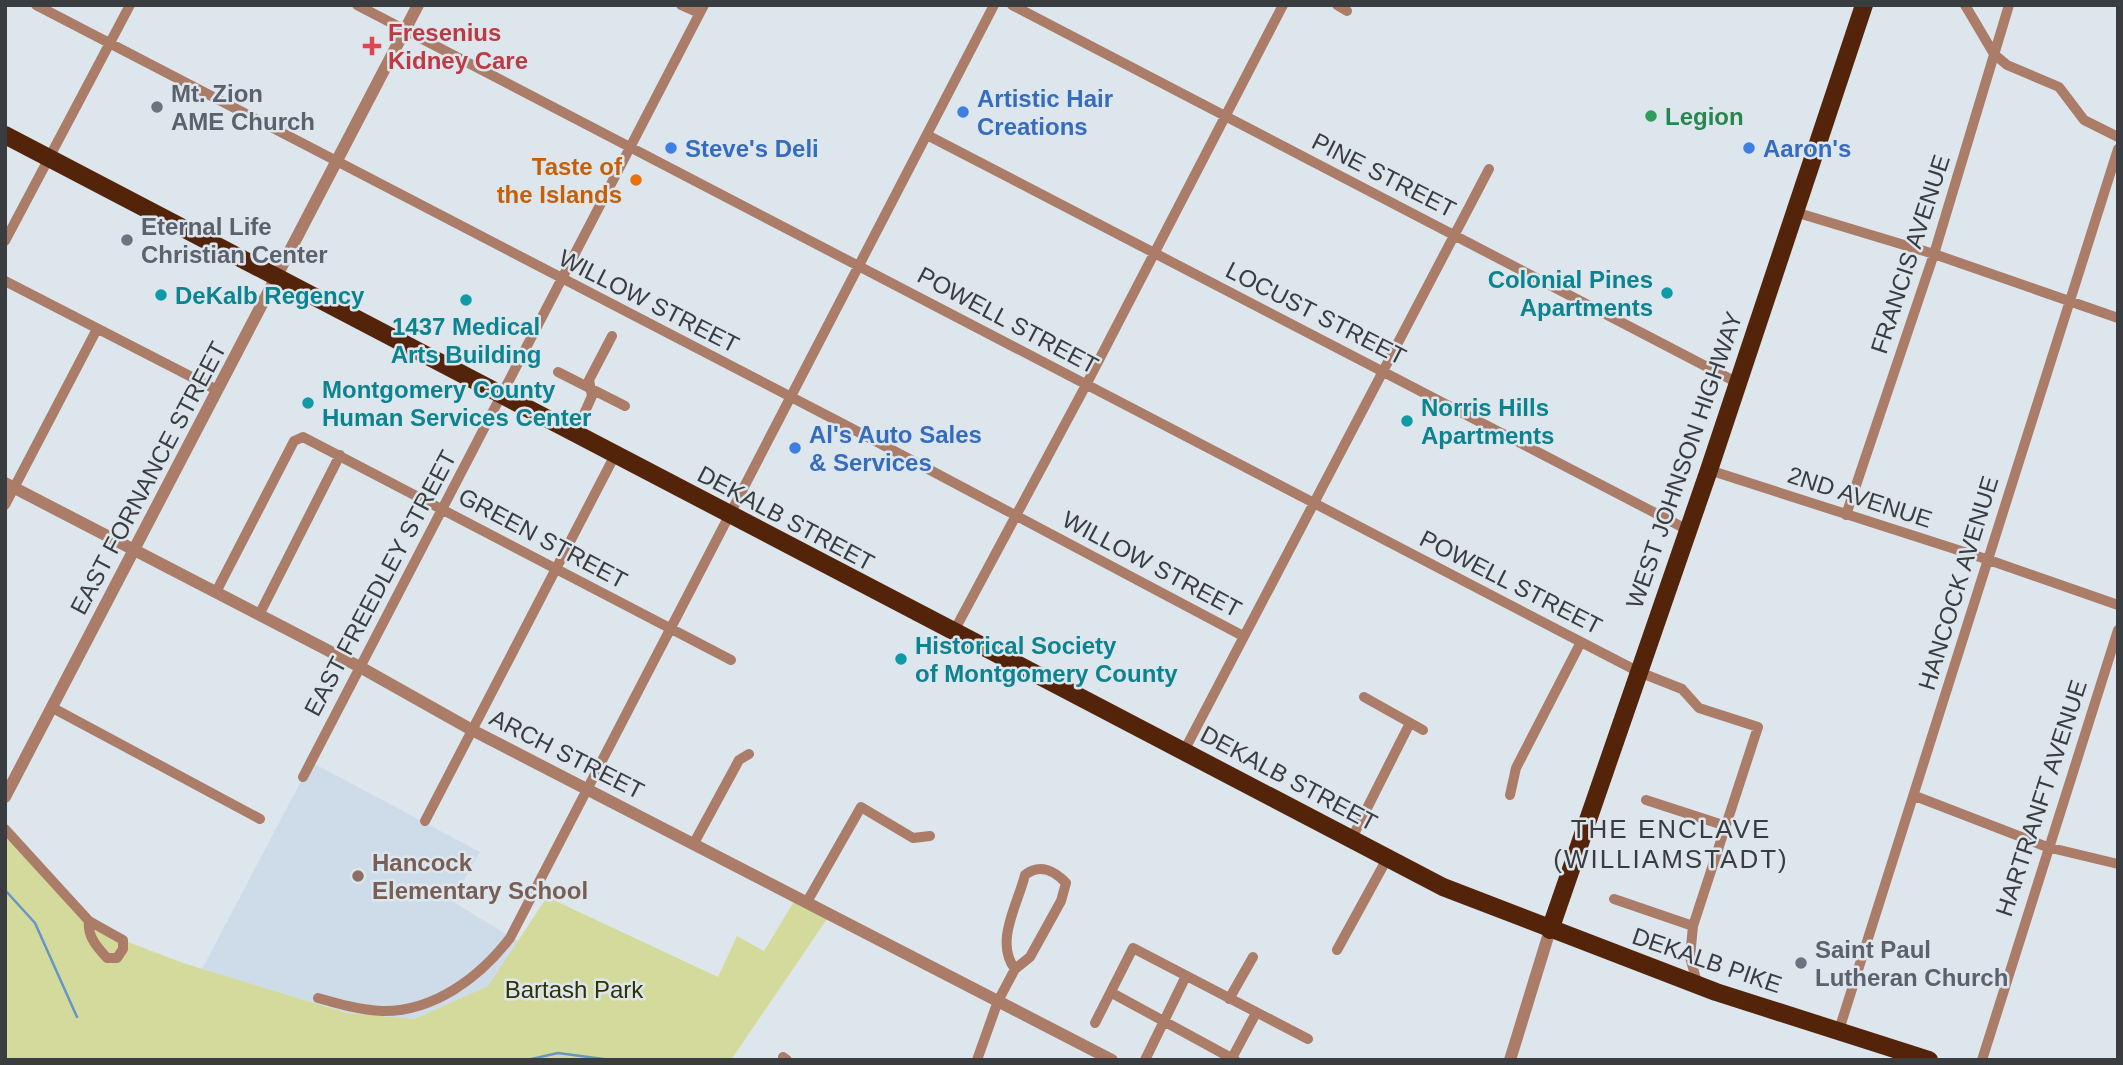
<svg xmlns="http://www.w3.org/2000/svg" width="2123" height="1065" font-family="Helvetica,sans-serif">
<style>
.built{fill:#cedcea}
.green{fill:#d4da9b}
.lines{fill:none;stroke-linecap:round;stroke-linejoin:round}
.stream{stroke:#6696c4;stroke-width:2.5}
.minor{stroke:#ab7c68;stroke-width:10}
.tertiary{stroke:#ab7c68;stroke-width:12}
.trunk{stroke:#54240a;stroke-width:18}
.health-dot{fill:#e0444e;stroke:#dde6ed;stroke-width:2.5}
.worship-dot{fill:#6b7280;stroke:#dde6ed;stroke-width:2.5}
.shop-dot{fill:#3f7fe0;stroke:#dde6ed;stroke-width:2.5}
.leisure-dot{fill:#2e9e5b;stroke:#dde6ed;stroke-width:2.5}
.food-dot{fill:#e8710a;stroke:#dde6ed;stroke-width:2.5}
.culture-dot{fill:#0f9aa8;stroke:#dde6ed;stroke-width:2.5}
.education-dot{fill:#8d6e63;stroke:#dde6ed;stroke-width:2.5}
.labels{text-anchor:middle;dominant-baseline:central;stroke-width:5;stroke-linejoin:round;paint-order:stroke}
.health-label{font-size:24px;font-weight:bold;fill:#be3a42;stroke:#dde6ed;text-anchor:start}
.worship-label{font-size:24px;font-weight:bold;fill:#5b616d;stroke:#dde6ed;text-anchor:start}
.shop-label{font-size:24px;font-weight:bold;fill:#366cbe;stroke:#dde6ed;text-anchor:start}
.leisure-label{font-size:24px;font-weight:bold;fill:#27864d;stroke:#dde6ed;text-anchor:start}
.food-label{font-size:24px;font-weight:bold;fill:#c56008;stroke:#dde6ed;text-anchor:end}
.street-label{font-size:24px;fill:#3a3d40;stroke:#dde6ed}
.culture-label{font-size:24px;font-weight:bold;fill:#0d838f;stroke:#dde6ed;text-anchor:start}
.education-label{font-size:24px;font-weight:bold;fill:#785e54;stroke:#dde6ed;text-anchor:start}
.park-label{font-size:24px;fill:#303200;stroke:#dde6ed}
.neighbourhood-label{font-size:26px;letter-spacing:2px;fill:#3a3d40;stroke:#dde6ed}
</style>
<rect width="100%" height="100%" fill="#dde6ed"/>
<path class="built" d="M311,762L480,852L452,901L519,942L488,986L414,1019L347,1013L202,969Z"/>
<path class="green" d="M5,829L89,921L123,940L183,963L347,1013L414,1019L488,986L547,897L718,977L737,936L764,951L798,895L831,913L731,1060H5Z"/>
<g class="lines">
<path class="stream" d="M5,890L35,923L77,1017
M527,1060L558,1053L611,1060"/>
<path class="minor" d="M36,5L847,426L1243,636
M357,5L1581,642L1639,672L1682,689L1699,708L1758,727L1693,926L1690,957L1696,979L1701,983
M681,5L699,13
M1012,5L1736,382
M1337,5L1347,11
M1965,5L1994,54L2007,65L2059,87L2084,120L2118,137
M927,135L1686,529
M1795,212L1934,254L2118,318
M5,241L130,5
M5,281L217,390
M558,372L625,406
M575,434L592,396L589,380L612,336
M1709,470L1986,559L2118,605
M5,505L97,329
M1846,515L1934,254L2009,5
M216,592L294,441L303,437L731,660
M259,615L340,455
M953,633L1086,385L1283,5
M1364,697L1423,730
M51,707L260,819
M1184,751L1489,169
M303,777L704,5
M1510,795L1516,768L1581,642
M1915,796L2047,847L2118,864
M1646,800L1726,826
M425,821L615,455
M5,829L89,921L123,940V949L117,958H107C97,947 87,936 89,921
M1352,838L1410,723
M694,843L739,760L749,754
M1614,899L1693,926
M808,900L861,807L913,838L930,836
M1337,950L1388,857
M1112,993L1235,1060
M318,998C339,1004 360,1010 382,1011C434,1012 480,977 510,938L994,5
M1229,999L1253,957
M1095,1023L1133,948L1308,1039
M1839,1030L2118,149
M783,1057L787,1060
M977,1060L998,1001L1015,969L1030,957L1061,901L1066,883C1055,871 1040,863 1025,875C1018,904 994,942 1015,969
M1145,1060L1186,976
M1231,1060L1256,1013
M1982,1060L2118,630"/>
<path class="tertiary" d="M5,483L360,667L472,730L1112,1060
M5,797L418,5
M1510,1060L1550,930"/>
<path class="trunk" d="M5,135L1443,887L1716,992L1929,1060
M1550,930L1709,470L1864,5"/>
</g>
<path class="health-dot" d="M368.5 35.5h7v7h7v7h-7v7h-7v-7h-7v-7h7z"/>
<g class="worship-dot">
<circle cx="157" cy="107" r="7"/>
<circle cx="127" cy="240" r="7"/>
<circle cx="1801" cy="963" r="7"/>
</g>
<g class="shop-dot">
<circle cx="963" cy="112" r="7"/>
<circle cx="671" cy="148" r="7"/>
<circle cx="1749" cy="148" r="7"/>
<circle cx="795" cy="448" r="7"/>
</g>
<circle class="leisure-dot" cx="1651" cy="116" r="7"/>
<circle class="food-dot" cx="636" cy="180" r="7"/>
<g class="culture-dot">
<circle cx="1667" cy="293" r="7"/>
<circle cx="161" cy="295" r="7"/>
<circle cx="466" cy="300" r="7"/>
<circle cx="308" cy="403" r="7"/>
<circle cx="1407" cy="421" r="7"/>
<circle cx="901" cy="659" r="7"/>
</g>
<circle class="education-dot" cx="358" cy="876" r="7"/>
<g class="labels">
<g class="health-label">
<text x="388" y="32">Fresenius<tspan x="388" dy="28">Kidney Care</tspan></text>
</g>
<g class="worship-label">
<text x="171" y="93">Mt. Zion<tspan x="171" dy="28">AME Church</tspan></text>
<text x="141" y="226">Eternal Life<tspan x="141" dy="28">Christian Center</tspan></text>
<text x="1815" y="949">Saint Paul<tspan x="1815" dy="28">Lutheran Church</tspan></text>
</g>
<g class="shop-label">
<text x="977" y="98">Artistic Hair<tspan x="977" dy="28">Creations</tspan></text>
<text x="685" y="148">Steve's Deli</text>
<text x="1763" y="148">Aaron's</text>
<text x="809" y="434">Al's Auto Sales<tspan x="809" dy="28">&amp; Services</tspan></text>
</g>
<g class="leisure-label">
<text x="1665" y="116">Legion</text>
</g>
<g class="food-label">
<text x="622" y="166">Taste of<tspan x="622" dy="28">the Islands</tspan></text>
</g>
<g class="street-label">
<text transform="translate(1384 175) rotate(27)">PINE STREET</text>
<text transform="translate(1910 254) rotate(-72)">FRANCIS AVENUE</text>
<text transform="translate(649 301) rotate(27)">WILLOW STREET</text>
<text transform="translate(1316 313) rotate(27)">LOCUST STREET</text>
<text transform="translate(1008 320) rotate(28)">POWELL STREET</text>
<text transform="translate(1684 460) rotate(-71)">WEST JOHNSON HIGHWAY</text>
<text transform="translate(148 478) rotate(-62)">EAST FORNANCE STREET</text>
<text transform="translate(1860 497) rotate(18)">2ND AVENUE</text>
<text transform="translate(786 518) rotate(28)">DEKALB STREET</text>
<text transform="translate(543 538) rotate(28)">GREEN STREET</text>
<text transform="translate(1152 564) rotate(28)">WILLOW STREET</text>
<text transform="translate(1511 582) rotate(27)">POWELL STREET</text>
<text transform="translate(380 583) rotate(-62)">EAST FREEDLEY STREET</text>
<text transform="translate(1958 583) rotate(-73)">HANCOCK AVENUE</text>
<text transform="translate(567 754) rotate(27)">ARCH STREET</text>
<text transform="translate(1289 778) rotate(28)">DEKALB STREET</text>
<text transform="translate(2041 798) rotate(-72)">HARTRANFT AVENUE</text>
<text transform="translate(1707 960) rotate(19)">DEKALB PIKE</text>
</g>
<g class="culture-label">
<text x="1653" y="279" text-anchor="end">Colonial Pines<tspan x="1653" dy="28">Apartments</tspan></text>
<text x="175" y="295">DeKalb Regency</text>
<text x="466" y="326" text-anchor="middle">1437 Medical<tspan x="466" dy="28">Arts Building</tspan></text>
<text x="322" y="389">Montgomery County<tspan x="322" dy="28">Human Services Center</tspan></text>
<text x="1421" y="407">Norris Hills<tspan x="1421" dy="28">Apartments</tspan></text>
<text x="915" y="645">Historical Society<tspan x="915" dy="28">of Montgomery County</tspan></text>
</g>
<g class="education-label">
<text x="372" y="862">Hancock<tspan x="372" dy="28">Elementary School</tspan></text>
</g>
<g class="park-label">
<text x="574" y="989">Bartash Park</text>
</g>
<g class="neighbourhood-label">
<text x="1671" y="829">THE ENCLAVE<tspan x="1671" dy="30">(WILLIAMSTADT)</tspan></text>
</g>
</g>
<rect width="2123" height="1065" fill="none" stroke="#3a3d40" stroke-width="14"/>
</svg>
